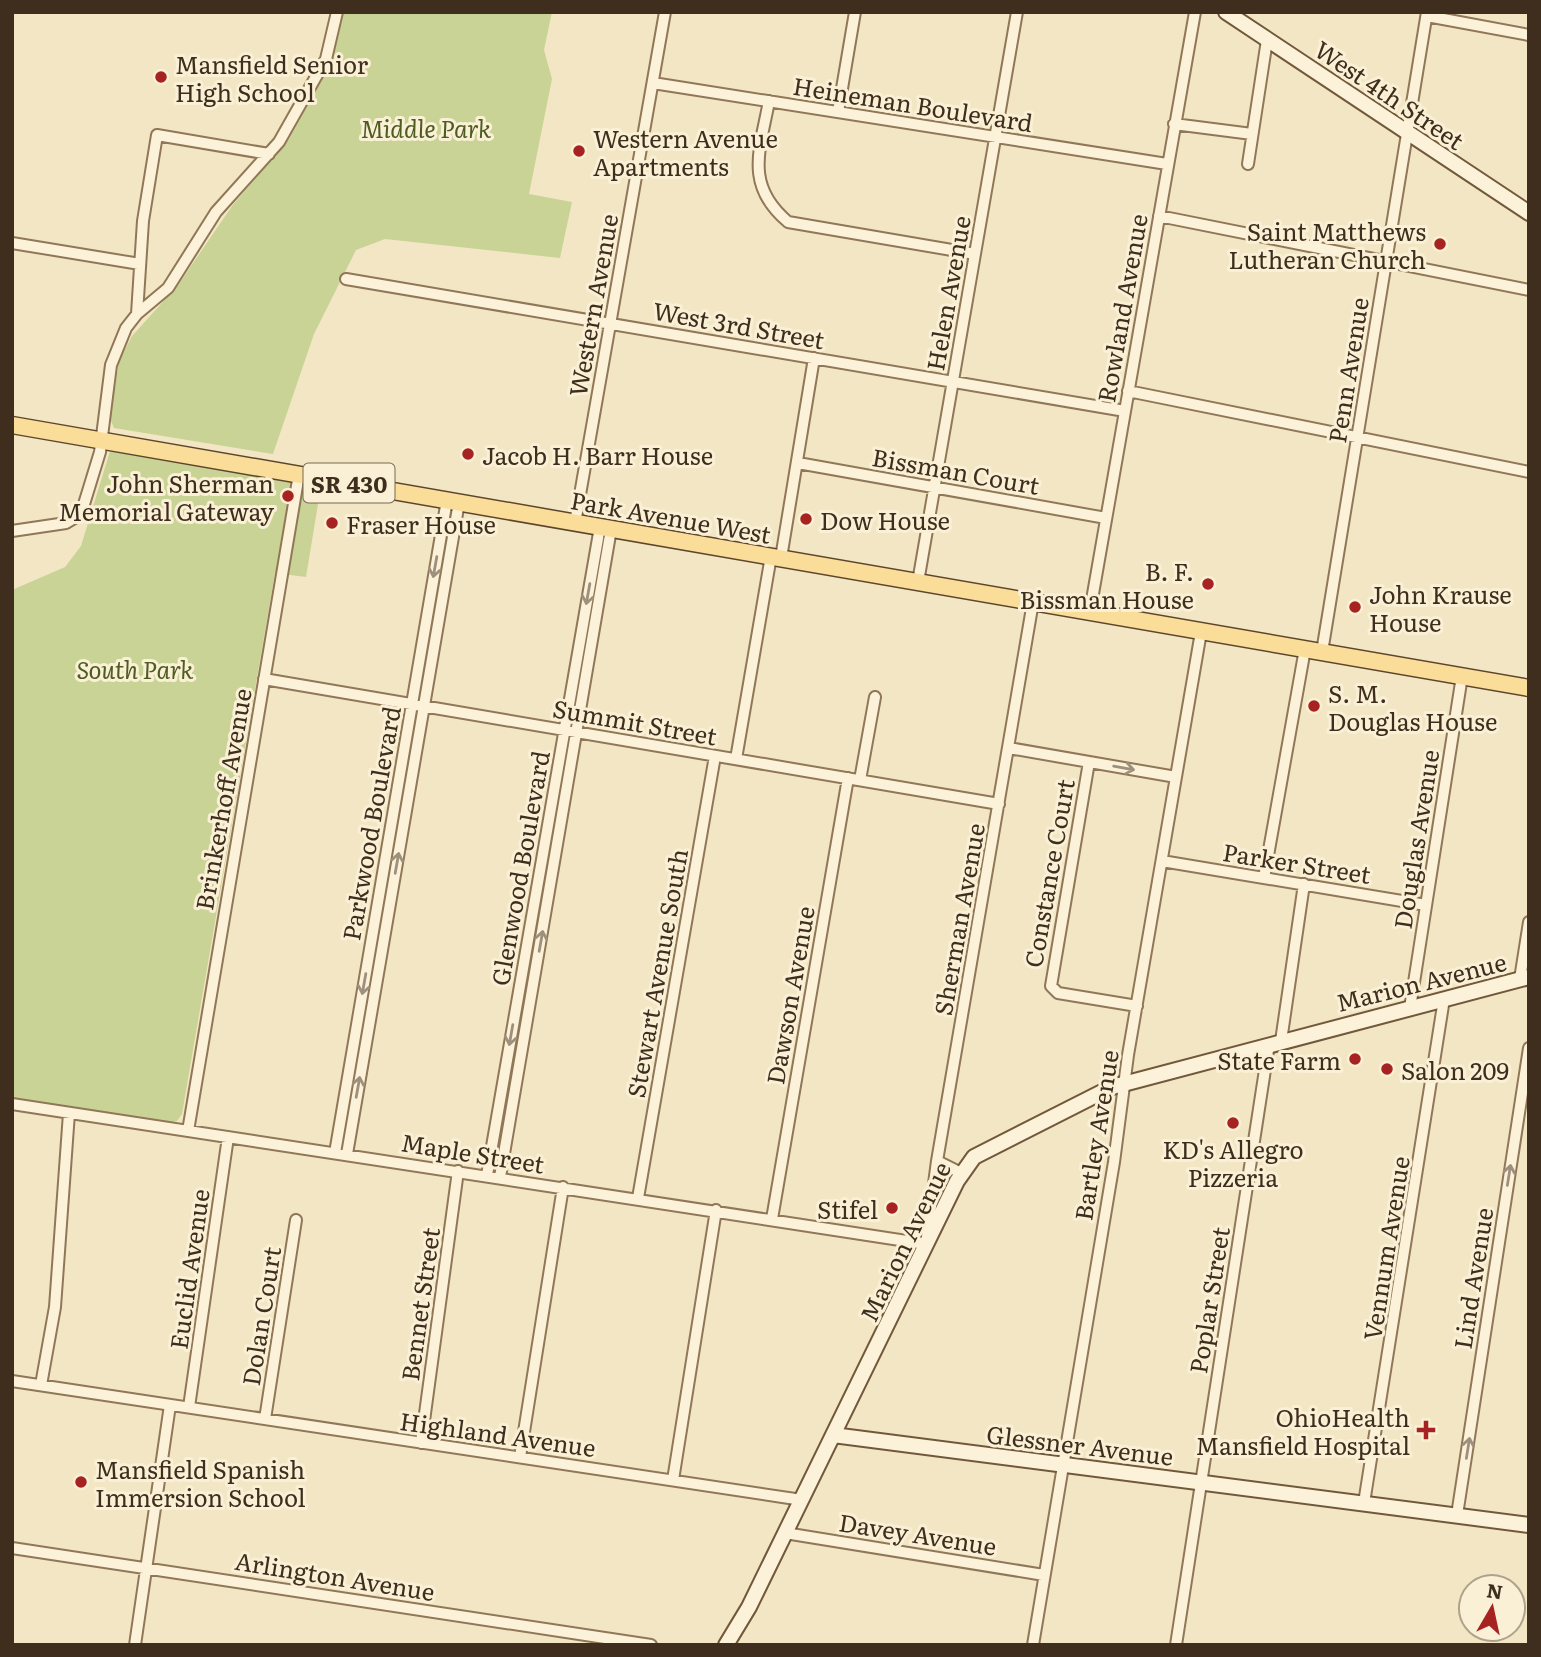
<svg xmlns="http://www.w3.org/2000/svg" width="1541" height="1657" font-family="Literata,serif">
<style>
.green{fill:#cad396}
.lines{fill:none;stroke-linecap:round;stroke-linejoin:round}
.street-casing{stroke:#907758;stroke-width:14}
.secondary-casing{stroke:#72583b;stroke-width:18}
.primary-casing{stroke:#5e452d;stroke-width:19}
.street{stroke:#fcf2d9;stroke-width:10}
.secondary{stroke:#fcf2d9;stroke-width:14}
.primary{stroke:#f9dd99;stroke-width:16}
.oneway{stroke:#9e907c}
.poi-dot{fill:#a62321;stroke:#f9f0d5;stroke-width:2.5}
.labels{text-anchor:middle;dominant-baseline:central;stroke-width:6;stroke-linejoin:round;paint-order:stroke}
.shield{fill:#f9f0d5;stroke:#776855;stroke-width:2}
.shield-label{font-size:23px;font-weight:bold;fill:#3f2e1e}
.poi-label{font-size:24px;fill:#3f2e1e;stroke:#f9f0d5;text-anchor:start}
.street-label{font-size:24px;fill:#3f2e1e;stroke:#f9f0d5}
.park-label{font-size:24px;font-style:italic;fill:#4d5d22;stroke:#f9f0d5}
</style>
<rect width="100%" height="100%" fill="#f3e6c4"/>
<path class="green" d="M343,12H552L544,50L552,79L529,194L572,202L560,258L385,239L356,250L314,334L273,454L114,428L110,419L119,361L132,336L178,285L232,206L289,139L330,65Z
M110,451L321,486L306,577L275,573L182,1114L177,1121L170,1123L12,1099V590L65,567L81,546Z"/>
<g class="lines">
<g class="street-casing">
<path id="street" d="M1427,16L1529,35
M653,83L1167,164
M769,101C760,150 744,185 788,222L975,254
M838,112L855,12
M1174,124L1252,134
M1248,164L1267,40
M1159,216L1529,290
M12,243L140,264
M346,279L1125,411
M137,314L143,221L157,135L269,154
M1128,391L1529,472
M798,463L1106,518
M575,523L665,12
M12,531L66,523L81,514L100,452L111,365L126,328L137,314L168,288L216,212L279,142L326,59L337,12
M781,558L814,358
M918,582L1017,12
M1090,611L1195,12
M1322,652L1427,12
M264,679L999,804
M1009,748L1176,777
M736,759L771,556
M1089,762L1051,986L1058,993L1137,1006
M860,780L875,697
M1162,861L1426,905
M1264,878L1305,649
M1520,979L1529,922
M1410,1008L1462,676
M1281,1041L1304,884
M12,1104L926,1244L937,1161L1033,602
M188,1131L299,474
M335,1153L447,500
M347,1154L459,502
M937,1161L961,1173
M487,1175L600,527
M500,1177L611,529
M638,1198L715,756
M772,1219L848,778
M12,1381L802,1500
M41,1385L55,1307L69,1113
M189,1407L228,1137
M265,1419L296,1220
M421,1443L458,1171
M520,1457L563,1187
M673,1480L716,1210
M1364,1503L1444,999
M1457,1515L1529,1048
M785,1533L1044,1575
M12,1548L651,1645
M135,1645L170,1405
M1033,1645L1114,1162L1128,1055L1201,632
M1176,1645L1269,1044"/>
</g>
<g class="secondary-casing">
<path id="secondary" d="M1226,12L1529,213
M833,1435L1529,1525
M726,1645L749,1607L957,1181L974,1157L1112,1087L1529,977"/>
</g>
<g class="primary-casing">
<path id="primary" d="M12,425L1529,688"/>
</g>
<use href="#street" class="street"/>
<use href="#secondary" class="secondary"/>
<use href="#primary" class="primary"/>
</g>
<defs><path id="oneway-shaft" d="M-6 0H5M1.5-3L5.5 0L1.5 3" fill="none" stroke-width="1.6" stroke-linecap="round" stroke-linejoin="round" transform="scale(1.75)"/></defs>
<g class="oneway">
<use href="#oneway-shaft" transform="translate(435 567) rotate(100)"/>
<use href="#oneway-shaft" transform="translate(588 594) rotate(100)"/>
<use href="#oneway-shaft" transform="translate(1124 768) rotate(10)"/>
<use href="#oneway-shaft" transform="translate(397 863) rotate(-80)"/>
<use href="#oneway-shaft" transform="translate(541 941) rotate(-80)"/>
<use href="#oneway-shaft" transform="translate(364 984) rotate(100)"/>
<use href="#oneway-shaft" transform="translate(511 1035) rotate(100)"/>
<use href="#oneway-shaft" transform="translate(358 1087) rotate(-80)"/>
<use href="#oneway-shaft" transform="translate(1509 1175) rotate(-81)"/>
<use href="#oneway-shaft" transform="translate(1468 1448) rotate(-81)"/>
</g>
<g class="poi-dot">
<circle cx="161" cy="77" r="7"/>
<circle cx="579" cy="151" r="7"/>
<circle cx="1440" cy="244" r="7"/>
<circle cx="468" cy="454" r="7"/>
<circle cx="288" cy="496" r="7"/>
<circle cx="806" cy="519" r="7"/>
<circle cx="332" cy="523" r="7"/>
<circle cx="1208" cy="584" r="7"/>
<circle cx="1355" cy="607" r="7"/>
<circle cx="1314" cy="706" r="7"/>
<circle cx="1355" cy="1059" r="7"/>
<circle cx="1387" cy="1069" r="7"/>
<circle cx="1233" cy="1123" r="7"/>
<circle cx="892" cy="1208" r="7"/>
<path d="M1422.5 1419.5h7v7h7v7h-7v7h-7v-7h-7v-7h7z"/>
<circle cx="81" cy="1482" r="7"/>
</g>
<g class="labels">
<rect class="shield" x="303.5" y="463.5" width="91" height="39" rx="5"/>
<g class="shield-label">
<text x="349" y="483">SR 430</text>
</g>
<g class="poi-label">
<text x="175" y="63">Mansfield Senior<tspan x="175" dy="28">High School</tspan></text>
<text x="593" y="137">Western Avenue<tspan x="593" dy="28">Apartments</tspan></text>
<text x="1426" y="230" text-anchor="end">Saint Matthews<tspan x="1426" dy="28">Lutheran Church</tspan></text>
<text x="482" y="454">Jacob H. Barr House</text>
<text x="274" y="482" text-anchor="end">John Sherman<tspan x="274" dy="28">Memorial Gateway</tspan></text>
<text x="820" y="519">Dow House</text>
<text x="346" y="523">Fraser House</text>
<text x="1194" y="570" text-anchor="end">B. F.<tspan x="1194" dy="28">Bissman House</tspan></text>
<text x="1369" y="593">John Krause<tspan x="1369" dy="28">House</tspan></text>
<text x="1328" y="692">S. M.<tspan x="1328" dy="28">Douglas House</tspan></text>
<text x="1341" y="1059" text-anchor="end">State Farm</text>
<text x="1401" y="1069">Salon 209</text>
<text x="1233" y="1148" text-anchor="middle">KD's Allegro<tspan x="1233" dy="28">Pizzeria</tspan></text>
<text x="878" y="1208" text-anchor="end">Stifel</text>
<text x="1410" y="1416" text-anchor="end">OhioHealth<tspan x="1410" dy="28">Mansfield Hospital</tspan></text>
<text x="95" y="1468">Mansfield Spanish<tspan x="95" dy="28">Immersion School</tspan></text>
</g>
<g class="street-label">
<text transform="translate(1390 94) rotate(34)">West 4th Street</text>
<text transform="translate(913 103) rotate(9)">Heineman Boulevard</text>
<text transform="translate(947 293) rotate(-80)">Helen Avenue</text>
<text transform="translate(592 305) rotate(-80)">Western Avenue</text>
<text transform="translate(1121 308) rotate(-80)">Rowland Avenue</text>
<text transform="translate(739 324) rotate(10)">West 3rd Street</text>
<text transform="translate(1347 370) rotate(-81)">Penn Avenue</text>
<text transform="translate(956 470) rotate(10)">Bissman Court</text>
<text transform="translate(671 516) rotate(10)">Park Avenue West</text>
<text transform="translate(635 721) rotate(10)">Summit Street</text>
<text transform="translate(222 799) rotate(-80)">Brinkerhoff Avenue</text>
<text transform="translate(370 823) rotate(-80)">Parkwood Boulevard</text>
<text transform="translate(1415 839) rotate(-81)">Douglas Avenue</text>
<text transform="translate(1297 862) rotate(9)">Parker Street</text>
<text transform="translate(519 868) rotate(-80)">Glenwood Boulevard</text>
<text transform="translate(1048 873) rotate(-80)">Constance Court</text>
<text transform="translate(958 919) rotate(-80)">Sherman Avenue</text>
<text transform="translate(656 973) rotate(-80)">Stewart Avenue South</text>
<text transform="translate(1421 981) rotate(-14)">Marion Avenue</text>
<text transform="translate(789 995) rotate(-80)">Dawson Avenue</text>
<text transform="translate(1095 1135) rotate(-81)">Bartley Avenue</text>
<text transform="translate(473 1152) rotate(9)">Maple Street</text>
<text transform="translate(904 1241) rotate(-64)">Marion Avenue</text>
<text transform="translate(1385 1248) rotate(-81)">Vennum Avenue</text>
<text transform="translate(188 1269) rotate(-82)">Euclid Avenue</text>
<text transform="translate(1472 1278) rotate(-81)">Lind Avenue</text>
<text transform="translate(1208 1300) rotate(-81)">Poplar Street</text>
<text transform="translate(419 1304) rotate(-82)">Bennet Street</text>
<text transform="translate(260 1316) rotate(-81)">Dolan Court</text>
<text transform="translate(498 1433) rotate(8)">Highland Avenue</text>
<text transform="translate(1080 1444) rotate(7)">Glessner Avenue</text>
<text transform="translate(918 1533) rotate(9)">Davey Avenue</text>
<text transform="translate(335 1575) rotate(9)">Arlington Avenue</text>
</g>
<g class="park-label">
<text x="426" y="127">Middle Park</text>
<text x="135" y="668">South Park</text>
</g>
</g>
<rect width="1541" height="1657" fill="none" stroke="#3f2e1e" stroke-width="28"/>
<g transform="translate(1492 1608) rotate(9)"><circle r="33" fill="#f9f0d5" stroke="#afa28c" stroke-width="2"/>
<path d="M0-5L12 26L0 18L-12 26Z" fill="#a62321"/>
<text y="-10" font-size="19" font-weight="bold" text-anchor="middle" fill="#3f2e1e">N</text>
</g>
</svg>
